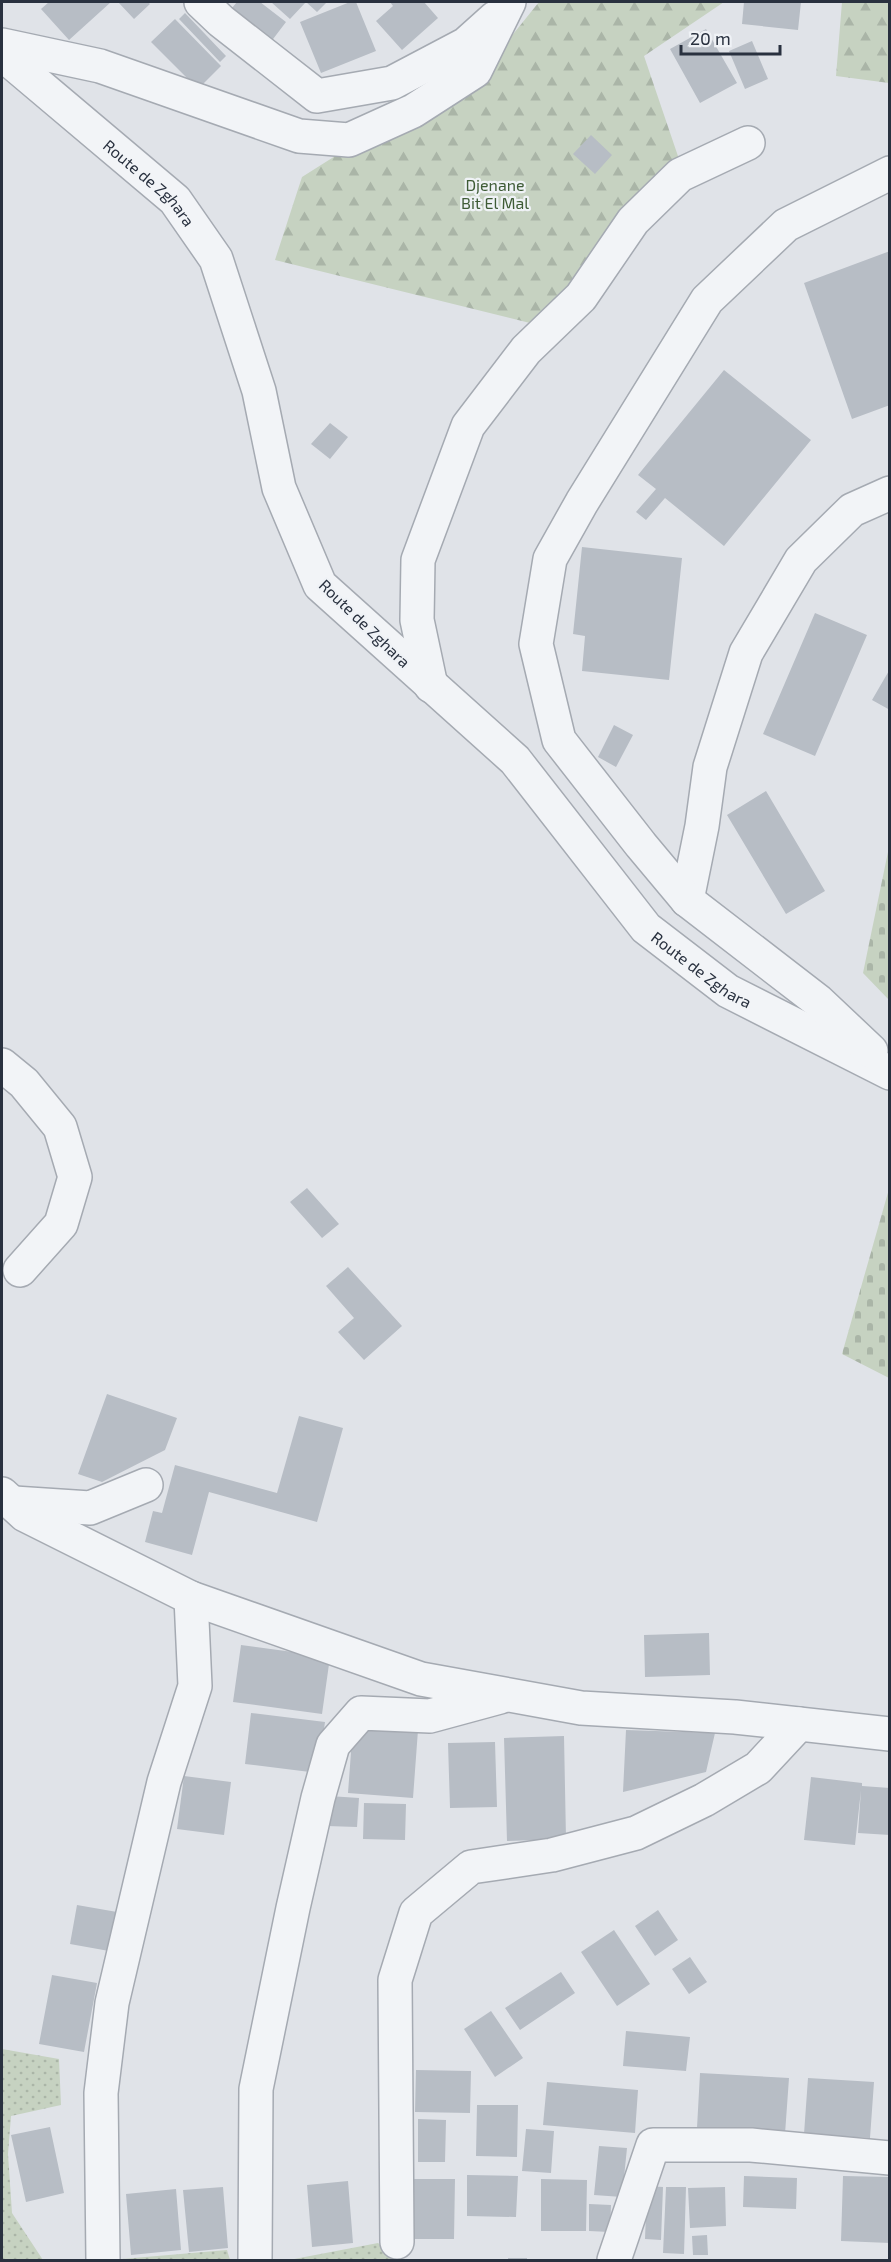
<svg xmlns="http://www.w3.org/2000/svg" width="891" height="2262" font-family="'Exo 2',sans-serif">
<style>
.grass{fill:url(#grass-dots)}
.forest{fill:url(#forest-firs)}
.cemetery{fill:url(#cemetery-stones)}
.building{fill:#b7bdc5}
.lines{fill:none;stroke-linecap:round;stroke-linejoin:round}
.minor-casing{stroke:#a5aab2;stroke-width:36}
.minor{stroke:#f2f4f7;stroke-width:33}
.labels{text-anchor:middle;dominant-baseline:central;stroke-width:4.5;stroke-linejoin:round;paint-order:stroke}
.street-label{font-size:16px;fill:#29313f;stroke:#eff2f6}
.park-label{font-size:16px;fill:#3e5b36;stroke:#eff2f6}
</style>
<defs>
<pattern id="grass-dots" width="8" height="8" patternUnits="userSpaceOnUse" patternTransform="scale(1.5)"><rect width="8" height="8" fill="#c6d2c1"/><path d="M2 2h.1M6 6h.1" fill="none" stroke="#aab5a7" stroke-width="1.8" stroke-linecap="round"/></pattern>
<pattern id="forest-firs" width="22" height="20" patternUnits="userSpaceOnUse" patternTransform="scale(1.5)"><rect width="22" height="20" fill="#c6d2c1"/><path d="M5 1l3.5 6h-7zM16 11l3.5 6h-7z" fill="#aab5a7"/></pattern>
<pattern id="cemetery-stones" width="16" height="16" patternUnits="userSpaceOnUse" patternTransform="scale(1.5)"><rect width="16" height="16" fill="#c6d2c1"/><path d="M2 7V4a2 2 0 0 1 4 0v3zM10 15v-3a2 2 0 0 1 4 0v3z" fill="#aab5a7"/></pattern>
</defs>
<rect width="100%" height="100%" fill="#e0e3e8"/>
<path class="grass" d="M2,2049L59,2059L61,2105L11,2116L8,2154L12,2213L43,2260H2Z
M378,2243L400,2260H289Z
M227,2250L230,2260H123L122,2259Z"/>
<path class="forest" d="M539,2H724L644,56L681,165L534,324L275,260L302,177L498,53Z
M842,2H889V83L836,76Z"/>
<path class="cemetery" d="M889,847L890,1000H889L863,973Z
M889,1189V1378L842,1354Z"/>
<path class="building" d="M49,2H111L69,40L41,9Z
M118,2H148L150,4L134,19Z
M237,2H260L286,22L267,47L226,15Z
M271,2H327L317,12L306,2L290,19Z
M350,2H356L376,51L321,73L300,22Z
M390,2H424L438,18L402,50L376,21L393,6Z
M744,2H801L798,30L742,24Z
M185,13L226,56L220,62L179,19Z
M175,19L221,66L198,89L151,42Z
M706,29L737,83L700,103L670,49Z
M752,41L768,79L745,89L729,51Z
M591,135L612,155L595,174L573,154Z
M890,251V405L852,419L804,283Z
M724,370L811,440L724,546L665,498L646,520L636,512L656,489L638,475Z
M330,423L348,437L330,459L311,444Z
M582,547L682,558L669,680L582,671L585,636L573,634Z
M815,613L867,635L815,756L763,734Z
M890,669V710L872,700Z
M614,725L633,735L616,767L598,757Z
M766,791L825,891L786,914L727,815Z
M307,1188L339,1224L322,1238L290,1202Z
M348,1267L402,1326L364,1360L338,1332L354,1318L326,1286Z
M107,1394L177,1418L165,1450L102,1482L78,1474Z
M299,1416L343,1428L317,1522L209,1492L192,1555L145,1542L153,1511L162,1513L175,1465L277,1493Z
M709,1633L710,1675L645,1677L644,1635Z
M241,1645L330,1657L322,1714L233,1702Z
M251,1713L325,1722L318,1773L245,1764Z
M353,1725L418,1730L413,1798L348,1793Z
M626,1730L715,1733L706,1772L623,1792Z
M564,1736L566,1839L507,1841L504,1738Z
M495,1742L497,1807L450,1808L448,1743Z
M184,1776L231,1782L224,1835L177,1829Z
M811,1777L862,1783V1786L890,1788V1835L858,1833L861,1790L855,1845L804,1840Z
M329,1796L359,1798L357,1827L327,1826Z
M364,1803L406,1804L405,1840L363,1839Z
M77,1905L117,1912L109,1951L70,1944Z
M658,1910L678,1940L655,1956L635,1926Z
M614,1930L650,1984L617,2006L581,1952Z
M690,1957L707,1982L689,1994L672,1969Z
M561,1972L575,1993L520,2030L505,2008Z
M52,1975L97,1983L84,2052L39,2044Z
M491,2011L523,2058L495,2077L464,2029Z
M626,2031L690,2037L686,2071L623,2066Z
M416,2070L471,2071L470,2113L415,2112Z
M700,2073L789,2078L785,2134L748,2127L697,2128Z
M808,2078L874,2082L870,2138L804,2134Z
M547,2082L638,2090L635,2133L543,2125Z
M477,2105H518L517,2157L476,2156Z
M418,2119L446,2120L445,2162H418Z
M50,2127L64,2193L26,2202L11,2135Z
M526,2129L554,2131L551,2173L522,2171Z
M599,2146L627,2148L622,2197L594,2195Z
M467,2175L518,2176L516,2217L467,2216Z
M744,2176L797,2178L796,2209L743,2207Z
M843,2176L890,2177V2243L841,2241Z
M404,2179H455L454,2239H403Z
M541,2179L587,2180L586,2231H541Z
M348,2181L353,2243L312,2247L307,2185Z
M647,2186L663,2187L661,2240L645,2239Z
M223,2187L228,2248L189,2252L183,2190Z
M666,2187H686L684,2254L663,2253Z
M725,2187L726,2226L690,2228L688,2188Z
M176,2189L181,2250L131,2255L126,2194Z
M589,2204L611,2205L610,2232L589,2231Z
M707,2235L708,2255H693L692,2236Z
M508,2258H527V2260H508Z"/>
<g class="lines">
<g class="minor-casing">
<g id="minor">
<path d="M201,2L221,21L317,96L392,83L466,44L495,18"/>
<path d="M2,45L100,66L299,136L349,140L413,111L475,71L509,2"/>
<path id="s1" d="M2,54L175,200L216,259L259,391L279,488L320,585L515,760L646,928L728,991L890,1073"/>
<path d="M431,686L417,620L418,560L468,426L526,350L581,297L633,221L680,175L748,143"/>
<path d="M687,900L702,826L710,767L746,653L801,560L852,510L890,493"/>
<path d="M871,1051L818,1001L687,900L641,845L559,740L536,644L550,559L582,502L707,300L786,225L890,173"/>
<path d="M2,1065L24,1083L60,1127L75,1177L61,1224L20,1270"/>
<path d="M2,1494L25,1515L191,1598L421,1679L581,1708L735,1717L890,1734"/>
<path d="M14,1503L90,1508L146,1485"/>
<path d="M397,2242L395,1980L416,1913L471,1867L552,1855L636,1833L704,1800L758,1768L799,1724"/>
<path d="M103,2260L101,2093L112,2003L164,1782L195,1686L191,1598"/>
<path d="M255,2260L256,2089L293,1908L318,1798L333,1745L361,1713L430,1716L500,1697"/>
<path d="M614,2260L653,2145H751L890,2158"/>
</g>
</g>
<use href="#minor" class="minor"/>
</g>
<g class="labels">
<g class="street-label">
<text stroke="none"><textPath href="#s1" startOffset="196">Route de Zghara</textPath></text>
<text transform="translate(365 623) rotate(44)">Route de Zghara</text>
<text stroke="none"><textPath href="#s1" startOffset="1186">Route de Zghara</textPath></text>
</g>
<g class="park-label">
<text x="495" y="184">Djenane<tspan x="495" dy="18">Bit El Mal</tspan></text>
</g>
</g>
<rect width="891" height="2262" fill="none" stroke="#29313f" stroke-width="6"/>
<path d="M681 45v9h99v-9" fill="none" stroke="#29313f" stroke-width="3"/>
<text x="690" y="45" font-size="18" fill="#29313f" stroke="#eff2f6" stroke-width="4.5" paint-order="stroke">20 m</text>
</svg>
